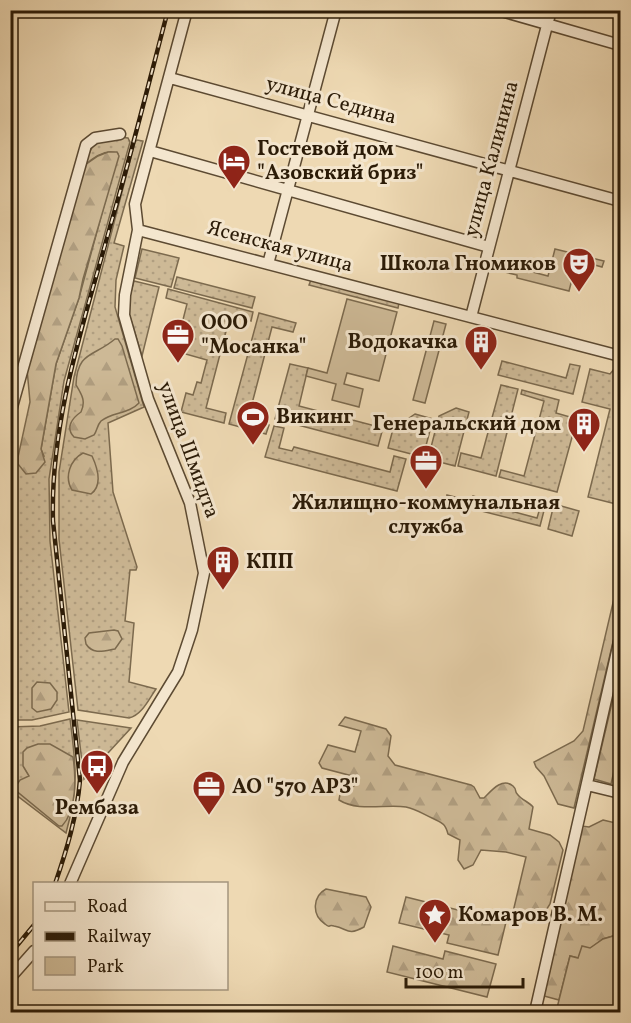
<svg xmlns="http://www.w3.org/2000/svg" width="631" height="1023" font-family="Vollkorn,serif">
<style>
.grass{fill:url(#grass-dots);stroke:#7c6a4e;stroke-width:1.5}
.forest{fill:url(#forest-firs);stroke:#7c6a4e;stroke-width:1.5}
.park{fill:#cdb996;stroke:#7c6a4e;stroke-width:1.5}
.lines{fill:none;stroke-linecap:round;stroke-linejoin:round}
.minor-casing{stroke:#5c4a32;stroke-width:13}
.minor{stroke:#f4e6ce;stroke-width:10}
.rail-casing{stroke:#2b1b07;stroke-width:4.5}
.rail{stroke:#f4e6ce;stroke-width:2;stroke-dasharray:7;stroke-linecap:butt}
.labels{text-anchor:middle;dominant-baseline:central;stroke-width:6;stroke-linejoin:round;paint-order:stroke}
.street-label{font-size:21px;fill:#2b1b07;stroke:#f4e6ce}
.poi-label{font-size:21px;font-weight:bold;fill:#2b1b07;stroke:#f4e6ce;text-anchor:start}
</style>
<defs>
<pattern id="grass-dots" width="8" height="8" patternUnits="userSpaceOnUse" patternTransform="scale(1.5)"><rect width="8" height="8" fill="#cdb996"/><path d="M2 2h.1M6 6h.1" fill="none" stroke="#b09e80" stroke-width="1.8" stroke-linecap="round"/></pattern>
<pattern id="forest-firs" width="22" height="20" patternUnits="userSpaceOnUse" patternTransform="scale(1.5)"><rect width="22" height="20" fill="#cdb996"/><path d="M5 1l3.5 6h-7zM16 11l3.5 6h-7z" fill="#b09e80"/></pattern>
</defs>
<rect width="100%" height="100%" fill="#eed9b3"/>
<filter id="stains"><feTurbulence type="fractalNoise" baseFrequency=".00333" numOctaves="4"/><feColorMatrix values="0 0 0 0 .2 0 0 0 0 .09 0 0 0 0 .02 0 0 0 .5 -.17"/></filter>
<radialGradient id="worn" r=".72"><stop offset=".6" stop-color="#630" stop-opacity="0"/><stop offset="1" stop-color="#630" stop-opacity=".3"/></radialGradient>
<path class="grass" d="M118,137L128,138L130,142L64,381L49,479L50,541L69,712L32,720H10V453L18,454V457L44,456L41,449L56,364L79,298L118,154C107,148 93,158 85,165C93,140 93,143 118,137Z
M137,140L143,141L114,243L124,246L116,280L115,307L144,407L108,423L113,492L137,567L136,570H130L125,621L134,623L129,682L156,689C149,699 142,715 129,718L78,710L59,539V472L74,377L135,142Z
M142,249L179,258L171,287L135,278Z
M177,277L255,297L252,308L174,288Z
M311,280L399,303L398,308L309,285Z
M134,281L159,287L142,356L127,307Z
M168,289L253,312L251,321L230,316L206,408L226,413L224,423L181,412L186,393L193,395L197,382L201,383L207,360L175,351L187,304L166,298Z
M259,313L296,323L293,332L272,327L248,419L269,425L266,434L229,424Z
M502,361L566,378L570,364L580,366L573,394L498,375Z
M290,364L308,368L299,406L383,428L378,446L275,419Z
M615,368L620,370V505L588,497L610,409L582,402L590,369L610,374Z
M501,385L518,389L496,476L458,466L461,453L481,458Z
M522,390L559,400L556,413L577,419L557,492L499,477L501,470L524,476L544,401L521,394Z
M456,408L469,412L455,466L428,459L439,416Z
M415,414L433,419L423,457L388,448L393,429Z
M274,426L284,428L279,448L292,451L294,447L390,472L394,456L406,459L397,491L265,457Z
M447,495L471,501L473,496L492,502V506L537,518L543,498L547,499L540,526L446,502Z
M554,504L579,511L572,536L548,529Z
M70,719C76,765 79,787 66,833L11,791L10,727L40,726Z
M77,720L131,728L84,779Z"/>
<path class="forest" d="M108,152H117L119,156L83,279L79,298L56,364L41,449L45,462L36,473L26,474L18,464V457L30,402L27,369L85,165L98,156Z
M115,339H118L122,346L139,403C129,414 112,412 101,421C97,425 97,431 94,435L85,439L74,437C65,428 72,418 81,412C86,401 82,395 76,385C77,351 94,357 115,339Z
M83,453L92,456C98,469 103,485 91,494L72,490C64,477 70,460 83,453Z
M620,573V612L574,808L558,804L544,776L536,767L534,762L574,741L583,731Z
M114,630L118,631L122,639L115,649C104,651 93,655 86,644L85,638L89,633Z
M620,669V745L611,784L594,779Z
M37,682L50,683L57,692V700L51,709L37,712L32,708V688Z
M345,717L386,729L391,736L388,756L395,765L471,785L474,787L480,798H484C491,791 502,777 513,786C518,791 513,789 518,795C522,800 529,802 533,807L529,829L550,835L559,842L563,850L550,904L545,912L536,916L513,912L526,857L506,852L481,850L473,865L464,869L458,860L460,840L448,834C445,823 442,823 432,818C423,814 416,809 406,807C385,804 358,812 339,800L340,794L357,784L358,779L356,777L322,768L319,763L328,745L355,752L361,731L339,725Z
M38,744H50L73,757C76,777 77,810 62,826H59L14,789L20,780L29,776L23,766V752L27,748Z
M603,820L620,824V934L603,939L578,958L570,956L559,1000L544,996L582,826L589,827Z
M326,889L366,897L371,907L364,927C347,936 349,929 334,926C327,924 331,929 325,924C311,915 313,896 326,889Z
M406,897L506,922L498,955L447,943L449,935L399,923Z
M393,946L443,959L445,951L496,964L487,997L387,972Z"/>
<path class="park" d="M555,249L604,261L602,267L577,260L569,291L517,278V275L496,270L498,263L548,276Z
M347,299L397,312L379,381L347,373L344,384L363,389L359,407L332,400L336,384L306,376L308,368L327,373Z
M434,321L446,324L425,403L413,400Z
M620,934V1012H553L554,1008H557L570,956L578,958L582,946L590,948L603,939Z"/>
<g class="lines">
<g class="minor-casing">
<path id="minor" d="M498,10L620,45
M170,78L620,201
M150,151L489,247
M138,230L620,356
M268,264L336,10
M471,317L551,10
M10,414L86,145L95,138L120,134
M587,785L620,793
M70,884L123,762L178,672L192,630L204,573L190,503L148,399L124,315L125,295L138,230L135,204L187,10
M10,978L34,951
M535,1012L620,638"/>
</g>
<use href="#minor" class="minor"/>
<g class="rail-casing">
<path id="rail" d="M55,884C67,849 77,816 80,780L53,521C50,421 84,322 110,227C131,155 149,82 168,10
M10,954L34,925"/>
</g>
<use href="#rail" class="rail"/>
</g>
<defs>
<g id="hotel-pin" transform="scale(1.725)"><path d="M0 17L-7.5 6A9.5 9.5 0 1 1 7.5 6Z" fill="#8f2418" stroke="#f4e6ce"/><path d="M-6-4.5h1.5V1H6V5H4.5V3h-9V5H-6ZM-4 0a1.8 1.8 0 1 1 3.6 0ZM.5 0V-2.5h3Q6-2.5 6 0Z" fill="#fff"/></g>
<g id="theatre-pin" transform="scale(1.725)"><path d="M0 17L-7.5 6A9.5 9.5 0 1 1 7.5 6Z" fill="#8f2418" stroke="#f4e6ce"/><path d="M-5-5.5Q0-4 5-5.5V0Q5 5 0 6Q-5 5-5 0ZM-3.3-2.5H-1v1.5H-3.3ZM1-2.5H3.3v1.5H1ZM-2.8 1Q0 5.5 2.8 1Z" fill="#fff"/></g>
<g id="office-pin" transform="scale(1.725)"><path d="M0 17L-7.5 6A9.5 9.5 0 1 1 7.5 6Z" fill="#8f2418" stroke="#f4e6ce"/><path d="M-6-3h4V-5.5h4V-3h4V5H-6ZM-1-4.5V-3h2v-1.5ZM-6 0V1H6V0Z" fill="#fff"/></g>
<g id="building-pin" transform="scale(1.725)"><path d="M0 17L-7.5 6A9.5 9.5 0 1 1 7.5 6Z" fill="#8f2418" stroke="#f4e6ce"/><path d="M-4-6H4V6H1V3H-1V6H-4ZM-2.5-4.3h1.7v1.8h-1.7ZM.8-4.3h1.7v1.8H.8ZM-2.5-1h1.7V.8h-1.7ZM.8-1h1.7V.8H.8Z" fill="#fff"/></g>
<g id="stadium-pin" transform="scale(1.725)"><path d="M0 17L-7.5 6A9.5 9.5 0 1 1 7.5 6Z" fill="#8f2418" stroke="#f4e6ce"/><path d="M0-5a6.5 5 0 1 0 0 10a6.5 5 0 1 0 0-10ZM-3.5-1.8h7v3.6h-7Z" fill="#fff"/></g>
<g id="bus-pin" transform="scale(1.725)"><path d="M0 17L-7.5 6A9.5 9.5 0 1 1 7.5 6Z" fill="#8f2418" stroke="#f4e6ce"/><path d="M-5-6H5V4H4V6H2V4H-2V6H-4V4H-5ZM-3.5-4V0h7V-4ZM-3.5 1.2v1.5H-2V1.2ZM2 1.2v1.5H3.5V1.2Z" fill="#fff"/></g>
<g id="sight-pin" transform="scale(1.725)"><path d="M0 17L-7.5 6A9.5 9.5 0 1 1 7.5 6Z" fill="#8f2418" stroke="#f4e6ce"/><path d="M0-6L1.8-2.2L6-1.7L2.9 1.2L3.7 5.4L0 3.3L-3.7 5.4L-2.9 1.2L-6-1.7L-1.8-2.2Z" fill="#fff"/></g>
</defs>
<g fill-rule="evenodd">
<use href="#hotel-pin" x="234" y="161"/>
<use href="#theatre-pin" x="579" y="264"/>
<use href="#office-pin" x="178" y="335"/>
<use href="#building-pin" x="481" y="342"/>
<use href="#stadium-pin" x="253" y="417"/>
<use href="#building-pin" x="584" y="424"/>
<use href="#office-pin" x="426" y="461"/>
<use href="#building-pin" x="223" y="562"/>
<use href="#bus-pin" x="97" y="766"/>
<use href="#office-pin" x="209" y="787"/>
<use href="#sight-pin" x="435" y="915"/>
</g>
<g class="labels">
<g class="street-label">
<text transform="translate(331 101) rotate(15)">улица Седина</text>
<text transform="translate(492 159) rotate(-75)">улица Калинина</text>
<text transform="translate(280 247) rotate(15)">Ясенская улица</text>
<text transform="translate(188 450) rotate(70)">улица Шмидта</text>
</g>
<g class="poi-label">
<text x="257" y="149">Гостевой дом<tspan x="257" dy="24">"Азовский бриз"</tspan></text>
<text x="556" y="264" text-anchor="end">Школа Гномиков</text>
<text x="201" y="323">ООО<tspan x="201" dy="24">"Мосанка"</tspan></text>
<text x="458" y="342" text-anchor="end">Водокачка</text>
<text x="276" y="417">Викинг</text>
<text x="561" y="424" text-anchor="end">Генеральский дом</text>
<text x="426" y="503" text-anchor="middle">Жилищно-коммунальная<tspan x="426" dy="24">служба</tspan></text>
<text x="246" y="562">КПП</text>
<text x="232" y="787">АО "570 АРЗ"</text>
<text x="97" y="808" text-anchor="middle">Рембаза</text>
<text x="458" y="915">Комаров В. М.</text>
</g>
</g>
<rect width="631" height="1023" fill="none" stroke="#eed9b3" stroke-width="36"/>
<rect x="12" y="12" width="607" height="999" fill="none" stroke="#2b1b07" stroke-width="3"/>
<rect x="18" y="18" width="595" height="987" fill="none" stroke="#2b1b07" stroke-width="1.5"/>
<rect x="33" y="882" width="195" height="108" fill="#f4e6ce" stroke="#a4957e" stroke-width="1.5"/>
<rect x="45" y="902" width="30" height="9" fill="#f4e6ce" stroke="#a4957e" stroke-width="1.5"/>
<text x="87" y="912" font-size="18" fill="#2b1b07">Road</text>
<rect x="45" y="932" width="30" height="9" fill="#2b1b07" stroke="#a4957e" stroke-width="1.5"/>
<text x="87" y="942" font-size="18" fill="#2b1b07">Railway</text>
<rect x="45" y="957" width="30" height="18" fill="#cdb996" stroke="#a4957e" stroke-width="1.5"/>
<text x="87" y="972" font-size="18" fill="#2b1b07">Park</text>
<path d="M406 978v9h117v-9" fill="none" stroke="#2b1b07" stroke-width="3"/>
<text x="415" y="978" font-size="18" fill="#2b1b07" stroke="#f4e6ce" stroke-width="4.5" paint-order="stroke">100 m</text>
<rect width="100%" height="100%" filter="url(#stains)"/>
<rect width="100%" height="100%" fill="url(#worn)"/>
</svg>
